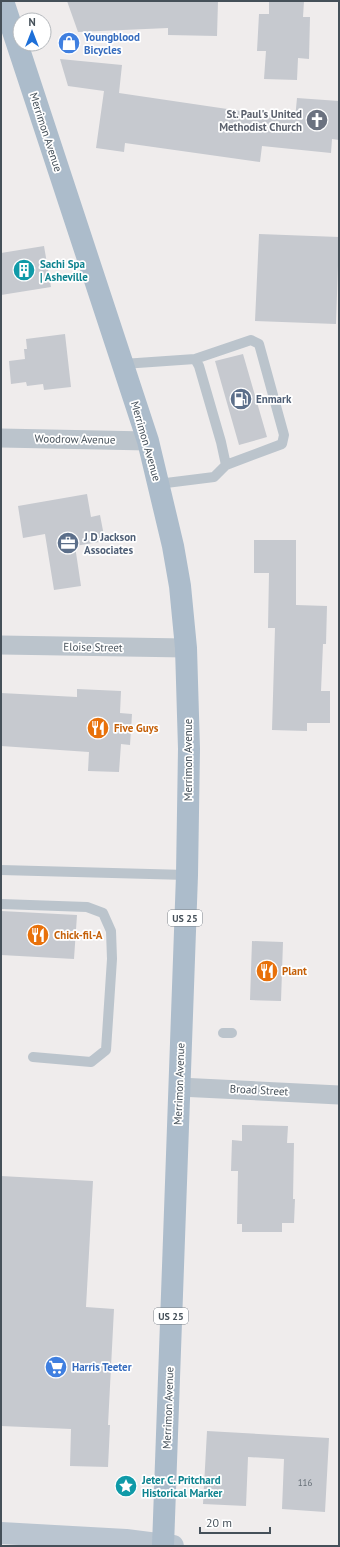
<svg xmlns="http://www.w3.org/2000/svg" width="340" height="1547" font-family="'PT Sans',sans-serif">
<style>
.building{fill:#c6c9cf}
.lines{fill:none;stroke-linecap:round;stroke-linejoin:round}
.lane{stroke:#bbc4cc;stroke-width:10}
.street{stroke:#bbc4cc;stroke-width:19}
.secondary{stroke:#bac5d0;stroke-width:22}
.primary{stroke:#acbccb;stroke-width:22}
.labels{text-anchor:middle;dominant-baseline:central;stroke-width:3.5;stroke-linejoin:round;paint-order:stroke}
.number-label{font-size:9px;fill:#656e76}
.shield{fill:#fff;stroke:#7d848b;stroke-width:1}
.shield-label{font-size:10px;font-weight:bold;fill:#455059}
.shop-label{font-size:11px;font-weight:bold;fill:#366cbe;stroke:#fff;text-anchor:start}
.worship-label{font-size:11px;font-weight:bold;fill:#5b616d;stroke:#fff;text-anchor:end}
.street-label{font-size:11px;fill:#455059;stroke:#fff}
.culture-label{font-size:11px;font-weight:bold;fill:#0d838f;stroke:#fff;text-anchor:start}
.service-label{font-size:11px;font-weight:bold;fill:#4e5e75;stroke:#fff;text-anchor:start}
.food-label{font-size:11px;font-weight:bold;fill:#c56008;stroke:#fff;text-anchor:start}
</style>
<rect width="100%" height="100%" fill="#efecec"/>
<path class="building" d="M67,1H218L217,36L168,35V28L78,32Z
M269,1H304L303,17H310L309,59L298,58L297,80L264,79L266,51H257L259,14H269Z
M60,59L122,65L119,93L295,119L297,98L339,101V140L332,139L331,153L262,146L260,162L125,143L124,152L96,148L104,91L68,86Z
M259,234L339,237L336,324L255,321Z
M44,246L51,287L1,295V253Z
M65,334L71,387L44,390L43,384L27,386L26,382L11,384L9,361L25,359L24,349H27L26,339Z
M243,354L267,437L239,445L215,361Z
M87,494L91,517L100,515L105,541L75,546L81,586L54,590L45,534L23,538L18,506Z
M254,540H296V605L327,606L326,644H323L321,691H330V723H307V731L272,730L275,628H268L269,573H254Z
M77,689L121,691L120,713L132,714L130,745L121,744L119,772L88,771L89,752L1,746V693L77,697Z
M1,911L77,915L74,959L1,955Z
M252,941L283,942L281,1001L250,1000Z
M242,1125L288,1126L287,1143H294L293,1199H295L294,1223H282V1232H242V1224H237L238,1171H231L232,1140L242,1141Z
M1,1176L93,1181L86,1307L114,1309L108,1425H110L108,1467L70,1466L71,1429L1,1426Z
M207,1431L329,1438L325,1512L282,1509L284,1459L248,1457L246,1506L203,1504Z"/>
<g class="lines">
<path class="lane" d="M195,359L251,340L259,344L284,435L282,444L226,465
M123,364L195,359L199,366L221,442L226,465L214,477L158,484
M1,870L187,875
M1,904L87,907L103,913L111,931L112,959L106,1050L91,1062L33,1057
M223,1033H232"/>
<path class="street" d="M1,438L148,441
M1,645L186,648
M179,1087L339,1095"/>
<path class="secondary" d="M1,1533L126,1540L173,1546"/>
<path class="primary" d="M3,1L148,441L173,546L180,586L186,648L189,749L187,875L163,1546"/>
</g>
<defs>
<g id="shop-disc" transform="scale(1.15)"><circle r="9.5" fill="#3f7fe0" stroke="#fff"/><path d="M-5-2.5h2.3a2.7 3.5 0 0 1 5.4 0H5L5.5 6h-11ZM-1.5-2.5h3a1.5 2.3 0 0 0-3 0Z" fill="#fff"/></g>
<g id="church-disc" transform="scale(1.15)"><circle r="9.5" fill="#6b7280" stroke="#fff"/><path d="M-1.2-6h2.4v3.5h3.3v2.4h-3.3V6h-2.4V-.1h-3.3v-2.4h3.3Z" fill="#fff"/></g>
<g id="building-disc" transform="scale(1.15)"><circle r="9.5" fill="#0f9aa8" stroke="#fff"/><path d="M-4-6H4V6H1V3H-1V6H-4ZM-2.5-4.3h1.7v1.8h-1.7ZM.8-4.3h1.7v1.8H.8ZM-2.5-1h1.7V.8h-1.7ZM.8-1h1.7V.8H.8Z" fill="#fff"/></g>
<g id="fuel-disc" transform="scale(1.15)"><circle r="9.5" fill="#5c6f8a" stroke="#fff"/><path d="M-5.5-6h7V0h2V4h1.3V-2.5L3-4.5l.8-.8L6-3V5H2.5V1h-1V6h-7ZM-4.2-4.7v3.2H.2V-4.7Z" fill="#fff"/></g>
<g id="office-disc" transform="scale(1.15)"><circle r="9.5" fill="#5c6f8a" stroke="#fff"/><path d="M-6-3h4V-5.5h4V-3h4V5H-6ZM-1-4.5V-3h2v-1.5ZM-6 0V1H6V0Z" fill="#fff"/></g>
<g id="restaurant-disc" transform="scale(1.15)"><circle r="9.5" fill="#e8710a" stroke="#fff"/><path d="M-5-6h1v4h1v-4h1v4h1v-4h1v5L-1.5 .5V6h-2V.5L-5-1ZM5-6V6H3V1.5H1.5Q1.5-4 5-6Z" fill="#fff"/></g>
<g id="supermarket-disc" transform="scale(1.15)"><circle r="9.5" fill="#3f7fe0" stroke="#fff"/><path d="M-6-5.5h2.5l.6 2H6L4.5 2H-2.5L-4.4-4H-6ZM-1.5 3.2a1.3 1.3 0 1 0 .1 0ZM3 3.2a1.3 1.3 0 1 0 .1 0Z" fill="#fff"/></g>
<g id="sight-disc" transform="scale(1.15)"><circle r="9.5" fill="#0f9aa8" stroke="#fff"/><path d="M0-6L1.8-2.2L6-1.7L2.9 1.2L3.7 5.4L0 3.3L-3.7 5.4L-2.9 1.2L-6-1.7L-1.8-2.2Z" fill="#fff"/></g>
</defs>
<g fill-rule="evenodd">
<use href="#shop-disc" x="69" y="43"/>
<use href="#church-disc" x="317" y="120"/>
<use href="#building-disc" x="24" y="270"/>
<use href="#fuel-disc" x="241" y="399"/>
<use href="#office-disc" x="68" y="543"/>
<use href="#restaurant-disc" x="98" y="728"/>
<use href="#restaurant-disc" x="38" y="935"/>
<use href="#restaurant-disc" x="267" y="971"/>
<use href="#supermarket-disc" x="56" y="1367"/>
<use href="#sight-disc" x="126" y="1486"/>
</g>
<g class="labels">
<g class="number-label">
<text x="305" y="1482">116</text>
</g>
<g class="shield">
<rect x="168" y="910" width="34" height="16" rx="3"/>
<rect x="154" y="1308" width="34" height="16" rx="3"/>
</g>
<g class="shield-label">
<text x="185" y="918">US 25</text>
<text x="171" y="1316">US 25</text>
</g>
<g class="shop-label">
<text x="84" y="37">Youngblood<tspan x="84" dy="13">Bicycles</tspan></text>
<text x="72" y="1367">Harris Teeter</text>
</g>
<g class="worship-label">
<text x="302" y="114">St. Paul's United<tspan x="302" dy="13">Methodist Church</tspan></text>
</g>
<g class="street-label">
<text transform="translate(46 132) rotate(72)">Merrimon Avenue</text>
<text transform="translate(75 439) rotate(1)">Woodrow Avenue</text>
<text transform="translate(146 441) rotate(74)">Merrimon Avenue</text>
<text transform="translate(93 647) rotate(1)">Eloise Street</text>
<text transform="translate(188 760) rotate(-90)">Merrimon Avenue</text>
<text transform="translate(179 1084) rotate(-88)">Merrimon Avenue</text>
<text transform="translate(259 1090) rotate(3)">Broad Street</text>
<text transform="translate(168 1408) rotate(-88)">Merrimon Avenue</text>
</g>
<g class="culture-label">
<text x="40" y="264">Sachi Spa<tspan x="40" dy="13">| Asheville</tspan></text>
<text x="142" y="1480">Jeter C. Pritchard<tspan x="142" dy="13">Historical Marker</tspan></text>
</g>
<g class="service-label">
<text x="256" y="399">Enmark</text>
<text x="84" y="537">J D Jackson<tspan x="84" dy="13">Associates</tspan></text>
</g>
<g class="food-label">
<text x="114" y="728">Five Guys</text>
<text x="54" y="935">Chick-fil-A</text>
<text x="282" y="971">Plant</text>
</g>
</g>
<rect width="340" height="1547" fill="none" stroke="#455059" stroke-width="4"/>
<g transform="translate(32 32)"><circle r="19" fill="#ffffff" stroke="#b5b9bd"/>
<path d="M0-3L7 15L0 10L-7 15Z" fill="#1d6fd8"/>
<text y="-6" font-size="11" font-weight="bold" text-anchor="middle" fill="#455059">N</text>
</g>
<path d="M200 1527v6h70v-6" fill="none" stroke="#455059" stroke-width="2"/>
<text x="206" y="1527" font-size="12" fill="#455059" stroke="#ffffff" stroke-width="3" paint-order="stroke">20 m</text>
</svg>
